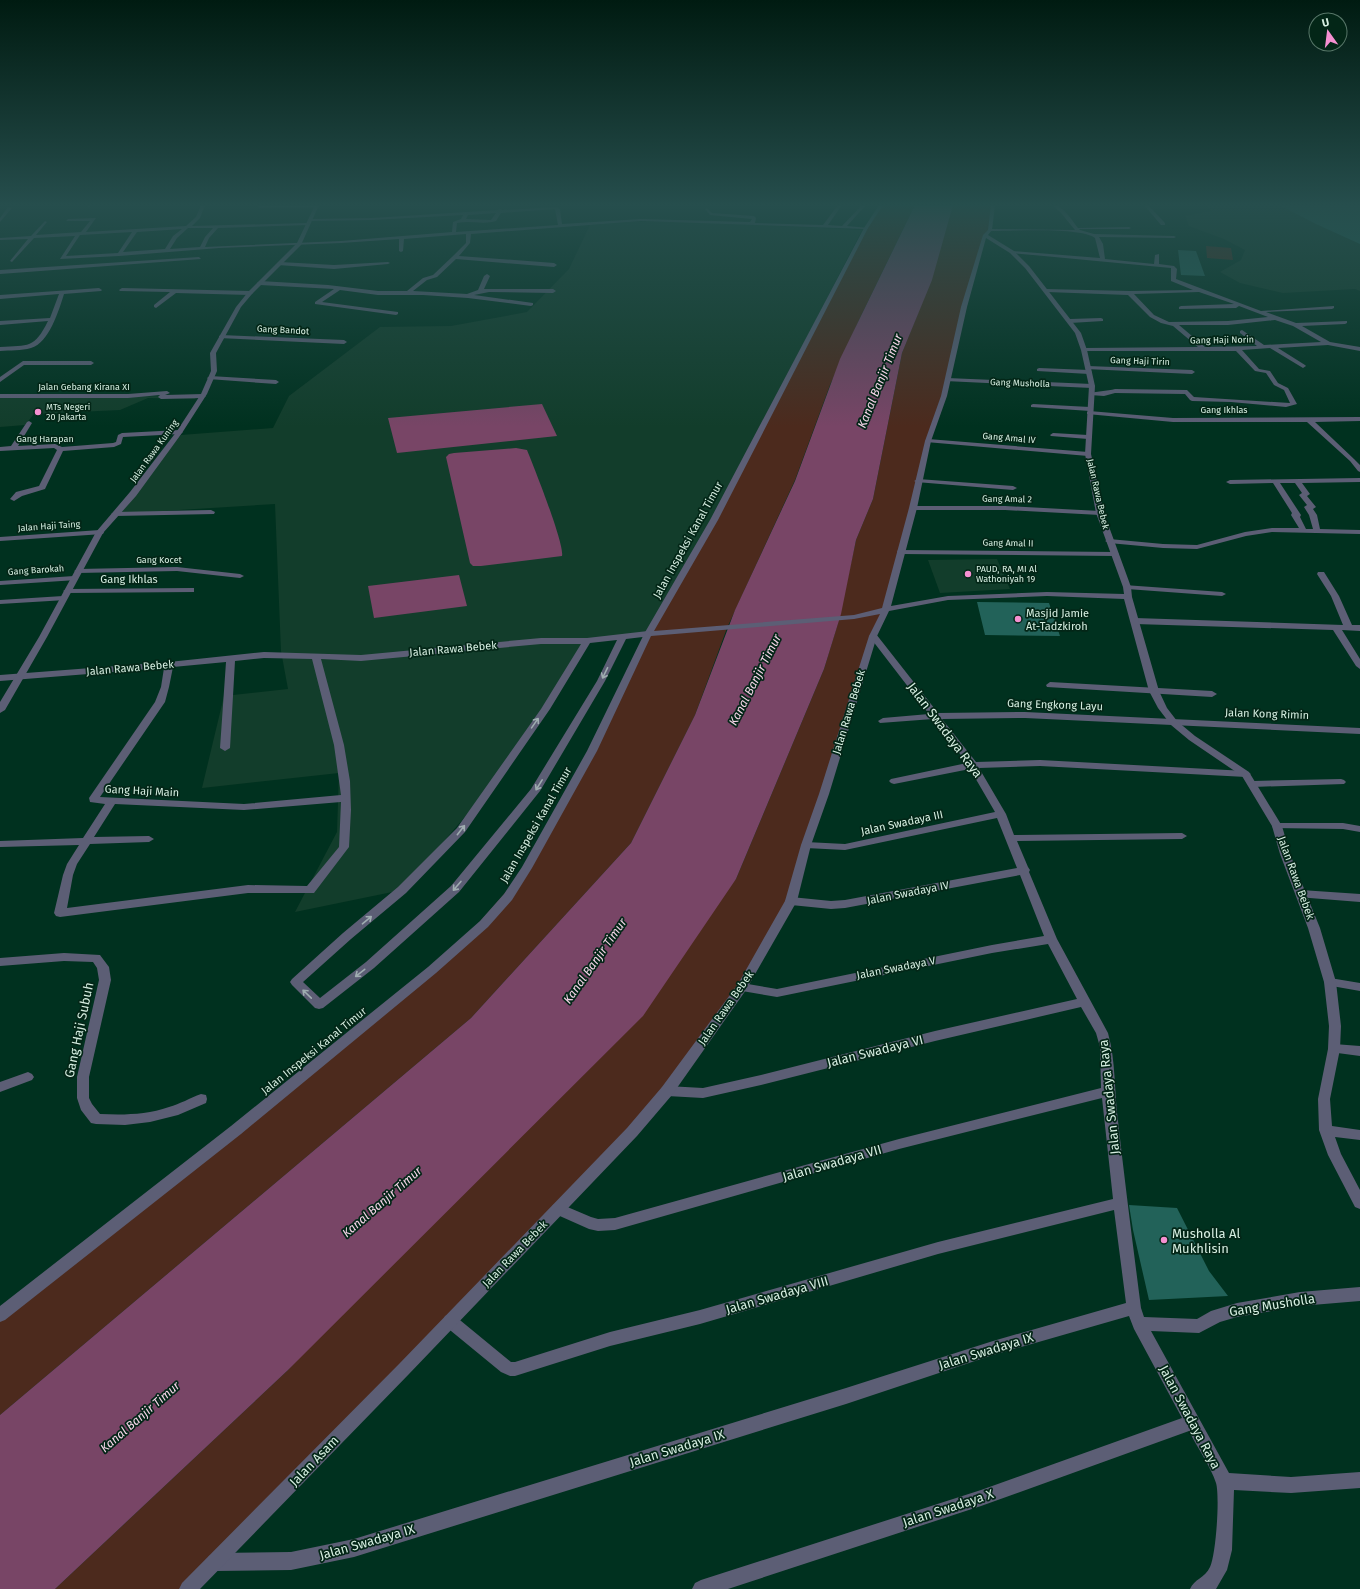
<svg xmlns="http://www.w3.org/2000/svg" width="1360" height="1589" font-family="'Fira Sans',sans-serif">
<style>
.built{fill:#123d2b}
.green{fill:#4c2a1d}
.water{fill:#784566}
.building{fill:#226259}
.lines{fill:none;stroke-linecap:round;stroke-linejoin:round}
.minor{fill:#5c5e75;fill-rule:evenodd}
.tertiary{fill:#5c5e75;fill-rule:evenodd}
.oneway{stroke:#9fadb0}
.poi-dot{fill:#f590d1;stroke:#032617;stroke-width:1.5}
.labels{text-anchor:middle;dominant-baseline:central;stroke-width:3.5;stroke-linejoin:round;paint-order:stroke}
.far-street-label{font-size:9px;fill:#d6eee1;stroke:#032617}
.far-poi-label{font-size:9px;fill:#d6eee1;stroke:#032617;text-anchor:start}
.street-label{font-size:11px;fill:#d6eee1;stroke:#032617}
.poi-label{font-size:11px;fill:#d6eee1;stroke:#032617;text-anchor:start}
.water-label{font-size:12px;font-style:italic;fill:#f8d6ea;stroke:#032617}
.near-street-label{font-size:13px;fill:#d6eee1;stroke:#032617}
.near-poi-label{font-size:13px;fill:#d6eee1;stroke:#032617;text-anchor:start}
</style>
<rect width="100%" height="100%" fill="#00311f"/>
<path class="built" d="M1207,205H1360V291L1355,289L1283,293L1240,283L1220,272L1241,260L1245,250L1224,239L1189,226L1185,216L1211,211Z
M631,222H693L862,230L709,528L648,634L587,641L493,784L402,890L295,912L337,832L339,773L202,788L224,696L288,689L281,651L275,504L115,514L181,435L273,428L289,396L380,327L451,326L527,312L569,269L590,225Z
M197,396L195,399L148,398L120,410L34,414L25,425L0,427V397Z
M997,559L1010,589L940,593L928,560Z"/>
<path class="green" d="M881,205H915L859,320L830,385L795,480L727,628L695,715L631,843L471,1018L0,1415V1314L455,950L527,868L869,223Z
M952,205H993L990,230L985,235L944,396L930,434L901,552L778,926L667,1091L186,1589H55L287,1371L736,879L824,669L838,623L856,540L873,499L902,353L930,283Z
M1206,246L1231,248L1233,260L1207,258Z"/>
<path class="water" d="M915,205H953L932,280L902,353L873,499L856,540L841,614L824,669L736,879L643,1016L287,1371L55,1589H0V1415L471,1018L631,843L695,715L735,610L795,481L840,359Z
M542,404L557,436L397,453L388,418Z
M516,448L527,450C534,467 565,545 562,556L481,566H473L470,563L446,457L449,454L454,453Z
M459,575L467,606L374,618L368,586Z"/>
<path class="building" d="M1279,205H1360V244L1316,224Z
M1178,250L1196,251L1205,276L1181,275Z
M977,602L1049,603L1060,636L985,635Z
M1129,1205L1177,1208L1209,1271L1228,1296L1149,1300L1133,1230Z"/>
<g class="lines">
<path class="minor" d="M87,205H91V206L89,207Z
M201,205H205L200,218L192,226L308,223L310,224L308,225L218,228L209,238L205,247L341,241L452,232L453,222L461,219L463,215L372,220L308,221L310,219L372,218L498,210L500,209L502,210L556,207L560,209L562,224L641,219L750,222L752,219L710,215L705,209L707,208L712,213L754,216L756,218L755,223L823,225L838,205H842L828,225L842,226L862,205H866L847,226L868,228L866,229L641,221L471,234L470,243L459,256L554,263L557,265L554,267L456,259L437,277L427,280L413,291L467,294L478,290L484,276L487,274L490,276L484,289H553L556,291L553,293L489,292L474,295L533,303V305L531,306L468,298L423,295H378L340,290L322,302L398,312V314L396,315L315,304V302L334,289L260,285L257,283L260,281L328,285L378,291H407L423,278L433,275L453,256L466,243V234L404,239L403,251L401,252L399,251V239L341,243L219,248L119,256L60,259L75,236L34,238L12,262L10,261L28,239L0,240V238L31,236L45,221L47,222L36,235L81,232L90,221H66L68,219L96,218L86,232L186,226L196,217ZM555,209L558,225L456,232L457,223C470,220 483,225 496,221L501,213ZM496,213L491,220L466,219L468,215ZM188,228H213L205,237L200,247L170,249L177,238ZM182,229L173,236L165,249L123,252L137,232ZM132,232L118,253L66,256L80,235Z
M299,205L319,206L317,207L260,208L258,207L260,206Z
M1052,205C1063,205 1071,219 1078,228L1129,227L1131,228L1129,229H1079L1080,230L1094,234L1174,236L1176,237L1174,238L1099,237L1103,244L1105,259L1154,264L1155,255L1159,254V264L1174,266L1177,269L1176,279L1261,311L1334,306V308L1332,309L1266,312L1296,323L1347,321V323L1345,324L1302,326L1330,342L1360,347V351L1328,345L1278,348L1305,365L1306,366L1303,368L1270,348L1242,350L1259,369L1270,371L1278,383L1288,388L1297,404L1286,407L1231,402L1192,401L1190,400L1185,394L1115,393L1104,396L1090,395L1089,394C1094,391 1108,391 1115,389L1187,390L1194,397L1290,403L1284,390L1274,385L1266,373L1255,371L1236,351H1082V349L1084,348L1198,347L1173,326L1161,323L1150,317L1128,295L1047,292L1045,291V289L1130,291L1193,290L1171,281V268L1012,253L1010,252L1012,251L1100,258L1095,238C1081,227 1011,231 990,231L988,230L990,229L1075,230L1061,213ZM1199,292L1234,304L1181,306L1179,307V309L1236,308L1239,306L1268,317L1228,321L1169,322L1154,315L1134,294ZM1275,320L1293,326L1321,342L1264,345L1242,330L1240,331V333L1257,346L1205,347L1179,325H1228Z
M1144,205H1148L1165,223V225H1161Z
M8,207L12,208L0,222V218Z
M199,257L201,259L0,274V270Z
M280,262L334,265L388,262L390,263L388,264L334,269L278,265L277,264Z
M99,288L102,290L101,291L64,294C59,310 49,343 31,348C21,351 10,350 0,351V347C29,345 34,349 48,321L0,325V321L50,318L59,294L0,299V295Z
M122,288L250,291L253,293L250,295L176,293L156,308L154,307V305L170,292L120,291L119,290Z
M1101,318L1103,319V321L1070,323L1067,321L1070,319Z
M221,335L344,340L347,342L344,344L219,338V336Z
M23,361H91L94,363L91,365H24L0,382V377Z
M1088,366L1192,370L1195,372L1192,374L1086,369V367Z
M1039,368L1089,370L1092,372L1089,374L1037,371V369Z
M210,376L276,380L279,382L276,384L208,379L207,378Z
M947,378L1092,384L1095,386L1092,388L945,381V379Z
M167,391L170,393L165,395L203,394L206,396L203,398L161,399L158,397L160,395L128,398H0V394H128Z
M1033,404L1090,407L1093,409L1090,411L1031,407V405Z
M1089,411L1173,418L1360,417V421L1315,422L1354,459L1360,465V472L1358,471L1350,461L1307,422H1173L1087,414V412Z
M29,421L32,423L18,446L55,444L62,447L113,443L116,442L118,435L122,433L180,430L183,432L180,434L123,437L121,444L114,447L63,451L45,489L22,496L14,501L10,499L16,492L39,486L57,450L54,448L0,451V447L11,446L27,422Z
M1053,433L1088,435L1091,437L1088,439L1051,436L1050,435Z
M928,439L1088,452L1091,454L1088,456L926,442L925,441Z
M1360,478V482L1302,483L1310,494L1307,496L1316,507L1313,509L1317,515L1320,529L1360,530V534L1272,532L1246,536L1197,549L1163,548L1109,543L1105,541L1109,539L1163,544L1197,545L1245,532L1272,528H1299L1291,515L1292,513L1273,483L1230,484L1226,482L1230,480ZM1280,483H1295L1302,493L1299,495L1307,505L1304,507L1309,515L1313,529H1306L1300,517L1301,515Z
M918,479L1013,486L1017,488L1013,490L916,482L914,481Z
M910,506H1005L1100,511L1104,513L1100,515L1005,510H910Z
M211,510L215,512L214,514L115,516L111,514L115,512Z
M100,530L104,532L103,534L0,541V537Z
M898,550L1115,552L1119,554L1115,556L901,554L897,552Z
M177,567L240,574L244,576L240,578L177,571L78,573L74,571L78,569Z
M1318,572H1324L1339,596L1352,625H1360V631L1342,630L1360,659V669L1356,666L1333,630L1135,624L1131,621L1135,618L1343,625L1331,596L1317,574Z
M74,576H77V580L0,585V581Z
M1124,585L1222,592L1226,594L1222,596L1127,589H1124Z
M191,588H194V592L67,593L63,591L67,589Z
M63,596H66V600L0,604V600Z
M648,631L651,632L652,634L651,636L626,639L605,681L540,791L459,892L374,968L323,1008L319,1009L315,1008L292,985L290,982L292,979L343,933L398,887L457,828L541,709L581,644H541L361,661L321,659L344,745L350,781L351,810L349,847L314,893H248L60,917L56,916L54,913L63,875L67,864L79,845L0,847V841L83,838L105,804L90,802L89,798L155,702L161,687L164,668L0,681V675L169,662L264,652L361,655L541,638H587ZM617,640L597,681L531,789L451,886L366,962L320,998L303,982L351,939L406,893L465,832L550,709L590,643ZM264,658L312,659L334,745L341,795L244,804L100,797L165,702L169,687L173,667L226,662L220,748L225,751L230,748L235,661ZM341,802L339,847L307,886L248,885L67,908L73,875L77,864L90,844L149,842L154,839L149,836L94,837L115,804L244,810Z
M873,633L876,634L938,713L1025,712L1360,728V734L1025,718L942,719L976,762L1040,760L1246,771L1251,774L1246,777L1040,766L979,768L1006,814L1014,835L1182,833L1187,836L1182,839L1017,841L1028,867L1030,870L1029,872L1057,939L1108,1033C1116,1061 1114,1092 1118,1121C1125,1183 1133,1246 1141,1308L1144,1317L1197,1319L1211,1311L1237,1303L1300,1292L1360,1287V1301L1300,1306L1237,1317L1220,1322L1199,1333L1151,1331L1229,1473L1291,1477L1360,1472V1488L1291,1493L1234,1490L1232,1550L1227,1570L1216,1589H1190C1194,1579 1205,1578 1210,1567C1216,1555 1220,1496 1216,1483C1211,1467 1197,1447 1189,1431L981,1506L728,1589H692L695,1583L701,1580L981,1490L1182,1418L1134,1329L1129,1316L993,1355L846,1404L354,1557L291,1570L215,1571L209,1568L206,1562L209,1556L215,1553L291,1552L354,1539L846,1388L993,1341L1126,1303L1114,1210L938,1254L700,1324L610,1346L515,1376H510L501,1372L445,1326L443,1321L445,1316L450,1314L455,1316L511,1362H515L610,1332L700,1310L938,1242L1113,1199L1102,1098L899,1149L615,1230L598,1231L589,1229L553,1213L551,1209L553,1205L558,1203L591,1217L598,1219L615,1218L899,1139L1101,1088L1100,1047L1096,1033L1081,1007L935,1041L761,1085L703,1098L667,1096L662,1095L661,1091L662,1087L667,1086L703,1088L761,1075L935,1031L1077,999L1048,944L992,953L777,997L742,991L738,990L736,987L738,984L742,983L777,989L992,945L1044,936L1020,875L845,908L831,909L791,905L787,904L785,901L787,898L791,897L831,901L845,900L1017,868L997,818L845,850L806,848L801,845L806,842L845,844L995,812L970,769L894,784L891,783L889,781L891,779L967,763L933,719L880,723L878,721L883,718L929,714L869,636Z
M1050,682L1212,691L1217,694L1212,697L1047,687L1046,685Z
M1341,779L1344,780L1346,782L1344,784L1253,787L1248,784L1253,781Z
M1277,823H1343L1360,826V832L1343,829L1273,828L1272,826L1273,824Z
M1301,890L1360,894V902L1297,897L1296,894L1297,891Z
M64,953L100,955L109,967L111,980L89,1077V1098L92,1104L100,1114C123,1115 146,1115 169,1107C180,1104 190,1098 201,1094L206,1095L207,1099L206,1103L178,1115L150,1122L125,1125L96,1124L91,1123L81,1110L77,1098V1077L99,980L97,968L93,962L64,961L0,966V958Z
M1330,978L1360,983V991L1326,985L1324,982L1326,979Z
M1334,1044L1360,1046V1056L1330,1052L1328,1049L1330,1046Z
M28,1072L32,1074L34,1077L32,1080L0,1092V1082Z"/>
<path class="tertiary" d="M315,205H319L301,245L252,294L241,307L216,353L217,371L207,394L182,433L136,496L103,533L47,637L5,710L0,713V702L39,637L96,532L130,492L177,431L201,394L211,371L210,353L236,307L248,292L297,243Z
M879,205H883L868,228L718,520L654,631L854,615L882,608L909,508L925,441L941,396L961,307L983,235L988,230L991,205H995L992,230L988,235L1014,251L1029,266L1081,333L1087,350L1095,386L1091,454L1104,513L1131,587L1132,597L1159,691L1167,708L1177,721L1195,736L1249,772L1282,826L1290,854L1320,928L1336,982L1341,1026L1340,1049L1330,1099L1332,1126L1360,1130V1140L1335,1137L1341,1154L1360,1190V1209L1355,1207L1328,1155L1319,1130L1318,1099L1328,1049L1329,1026L1324,982L1308,928L1280,854L1272,826L1242,776L1189,740L1171,725L1158,708L1149,691L1124,599L1047,596L948,600L889,611L877,636L829,794L811,845L797,901L746,990L672,1095L637,1136L409,1374L200,1589H179L182,1583L399,1364L627,1128L662,1087L738,984L785,901L801,845L819,794L869,636L880,614L854,619L651,636L597,751L532,868L512,900L488,927L436,973L241,1134L5,1320L0,1322V1306L231,1126L428,967L480,921L504,894L522,867L587,751L644,634L710,520L864,228ZM986,238L1010,253L1025,268L1075,333L1081,350L1089,386L1085,454L1096,513L1123,587L1124,594L1047,592L948,596L891,606L917,508L931,441L947,396L967,307Z"/>
</g>
<defs><path id="oneway-shaft" d="M-6 0H5M1.5-3L5.5 0L1.5 3" fill="none" stroke-width="1.6" stroke-linecap="round" stroke-linejoin="round"/></defs>
<g class="oneway">
<use href="#oneway-shaft" transform="translate(605 673) rotate(116)"/>
<use href="#oneway-shaft" transform="translate(535 723) rotate(-55)"/>
<use href="#oneway-shaft" transform="translate(539 785) rotate(122)"/>
<use href="#oneway-shaft" transform="translate(461 830) rotate(-52)"/>
<use href="#oneway-shaft" transform="translate(457 886) rotate(131)"/>
<use href="#oneway-shaft" transform="translate(367 920) rotate(-40)"/>
<use href="#oneway-shaft" transform="translate(360 973) rotate(142)"/>
<use href="#oneway-shaft" transform="translate(307 994) rotate(-136)"/>
</g>
<linearGradient id="sky" x2="0" y2="1"><stop stop-color="#001b11"/><stop offset="0.48" stop-color="#264e4d"/><stop offset="1" stop-color="#264e4d" stop-opacity="0"/></linearGradient>
<rect width="1360" height="427" fill="url(#sky)"/>
<g class="poi-dot">
<circle cx="38" cy="412" r="4"/>
<circle cx="968" cy="574" r="4"/>
<circle cx="1018" cy="619" r="4"/>
<circle cx="1164" cy="1240" r="4"/>
</g>
<g class="labels">
<g class="far-street-label">
<text transform="translate(283 330) rotate(3)">Gang Bandot</text>
<text transform="translate(1222 340) rotate(-1)">Gang Haji Norin</text>
<text transform="translate(1140 361) rotate(2)">Gang Haji Tirin</text>
<text transform="translate(1020 383) rotate(2)">Gang Musholla</text>
<text x="84" y="387">Jalan Gebang Kirana XI</text>
<text x="1224" y="410">Gang Ikhlas</text>
<text transform="translate(1009 438) rotate(5)">Gang Amal IV</text>
<text x="45" y="439">Gang Harapan</text>
<text transform="translate(154 451) rotate(-54)">Jalan Rawa Kuning</text>
<text transform="translate(1098 494) rotate(77)">Jalan Rawa Bebek</text>
<text transform="translate(1007 499) rotate(1)">Gang Amal 2</text>
<text transform="translate(49 526) rotate(-4)">Jalan Haji Taing</text>
<text transform="translate(1008 543) rotate(1)">Gang Amal II</text>
<text x="159" y="560">Gang Kocet</text>
<text transform="translate(36 570) rotate(-4)">Gang Barokah</text>
</g>
<g class="far-poi-label">
<text x="46" y="407">MTs Negeri<tspan x="46" dy="10">20 Jakarta</tspan></text>
<text x="976" y="569">PAUD, RA, MI Al<tspan x="976" dy="10">Wathoniyah 19</tspan></text>
</g>
<g class="street-label">
<text transform="translate(688 540) rotate(-61)">Jalan Inspeksi Kanal Timur</text>
<text x="129" y="579">Gang Ikhlas</text>
<text transform="translate(453 649) rotate(-5)">Jalan Rawa Bebek</text>
<text transform="translate(130 668) rotate(-5)">Jalan Rawa Bebek</text>
<text transform="translate(1055 705) rotate(2)">Gang Engkong Layu</text>
<text transform="translate(849 712) rotate(-73)">Jalan Rawa Bebek</text>
<text transform="translate(1267 714) rotate(2)">Jalan Kong Rimin</text>
<text transform="translate(142 791) rotate(3)">Gang Haji Main</text>
<text transform="translate(902 823) rotate(-12)">Jalan Swadaya III</text>
<text transform="translate(536 825) rotate(-60)">Jalan Inspeksi Kanal Timur</text>
<text transform="translate(1296 878) rotate(70)">Jalan Rawa Bebek</text>
<text transform="translate(908 893) rotate(-11)">Jalan Swadaya IV</text>
<text transform="translate(896 968) rotate(-11)">Jalan Swadaya V</text>
<text transform="translate(726 1008) rotate(-55)">Jalan Rawa Bebek</text>
<text transform="translate(314 1051) rotate(-39)">Jalan Inspeksi Kanal Timur</text>
<text transform="translate(515 1254) rotate(-46)">Jalan Rawa Bebek</text>
</g>
<g class="poi-label">
<text x="1026" y="613">Masjid Jamie<tspan x="1026" dy="13">At-Tadzkiroh</tspan></text>
</g>
<g class="water-label">
<text transform="translate(880 381) rotate(-68)">Kanal Banjir Timur</text>
<text transform="translate(755 680) rotate(-63)">Kanal Banjir Timur</text>
<text transform="translate(595 961) rotate(-55)">Kanal Banjir Timur</text>
<text transform="translate(382 1202) rotate(-41)">Kanal Banjir Timur</text>
<text transform="translate(140 1417) rotate(-41)">Kanal Banjir Timur</text>
</g>
<g class="near-street-label">
<text transform="translate(945 730) rotate(53)">Jalan Swadaya Raya</text>
<text transform="translate(79 1030) rotate(-78)">Gang Haji Subuh</text>
<text transform="translate(875 1051) rotate(-14)">Jalan Swadaya VI</text>
<text transform="translate(1109 1097) rotate(-96)">Jalan Swadaya Raya</text>
<text transform="translate(832 1163) rotate(-16)">Jalan Swadaya VII</text>
<text transform="translate(777 1295) rotate(-16)">Jalan Swadaya VIII</text>
<text transform="translate(1272 1305) rotate(-9)">Gang Musholla</text>
<text transform="translate(986 1351) rotate(-17)">Jalan Swadaya IX</text>
<text transform="translate(1190 1417) rotate(62)">Jalan Swadaya Raya</text>
<text transform="translate(677 1448) rotate(-17)">Jalan Swadaya IX</text>
<text transform="translate(314 1461) rotate(-46)">Jalan Asam</text>
<text transform="translate(948 1508) rotate(-18)">Jalan Swadaya X</text>
<text transform="translate(367 1542) rotate(-16)">Jalan Swadaya IX</text>
</g>
<g class="near-poi-label">
<text x="1172" y="1233">Musholla Al<tspan x="1172" dy="15">Mukhlisin</tspan></text>
</g>
</g>
<g transform="translate(1328 32) rotate(346)"><circle r="19" fill="#032617" stroke="#577668"/>
<path d="M0-3L7 15L0 10L-7 15Z" fill="#f590d1"/>
<text y="-6" font-size="11" font-weight="bold" text-anchor="middle" fill="#d6eee1">U</text>
</g>
</svg>
